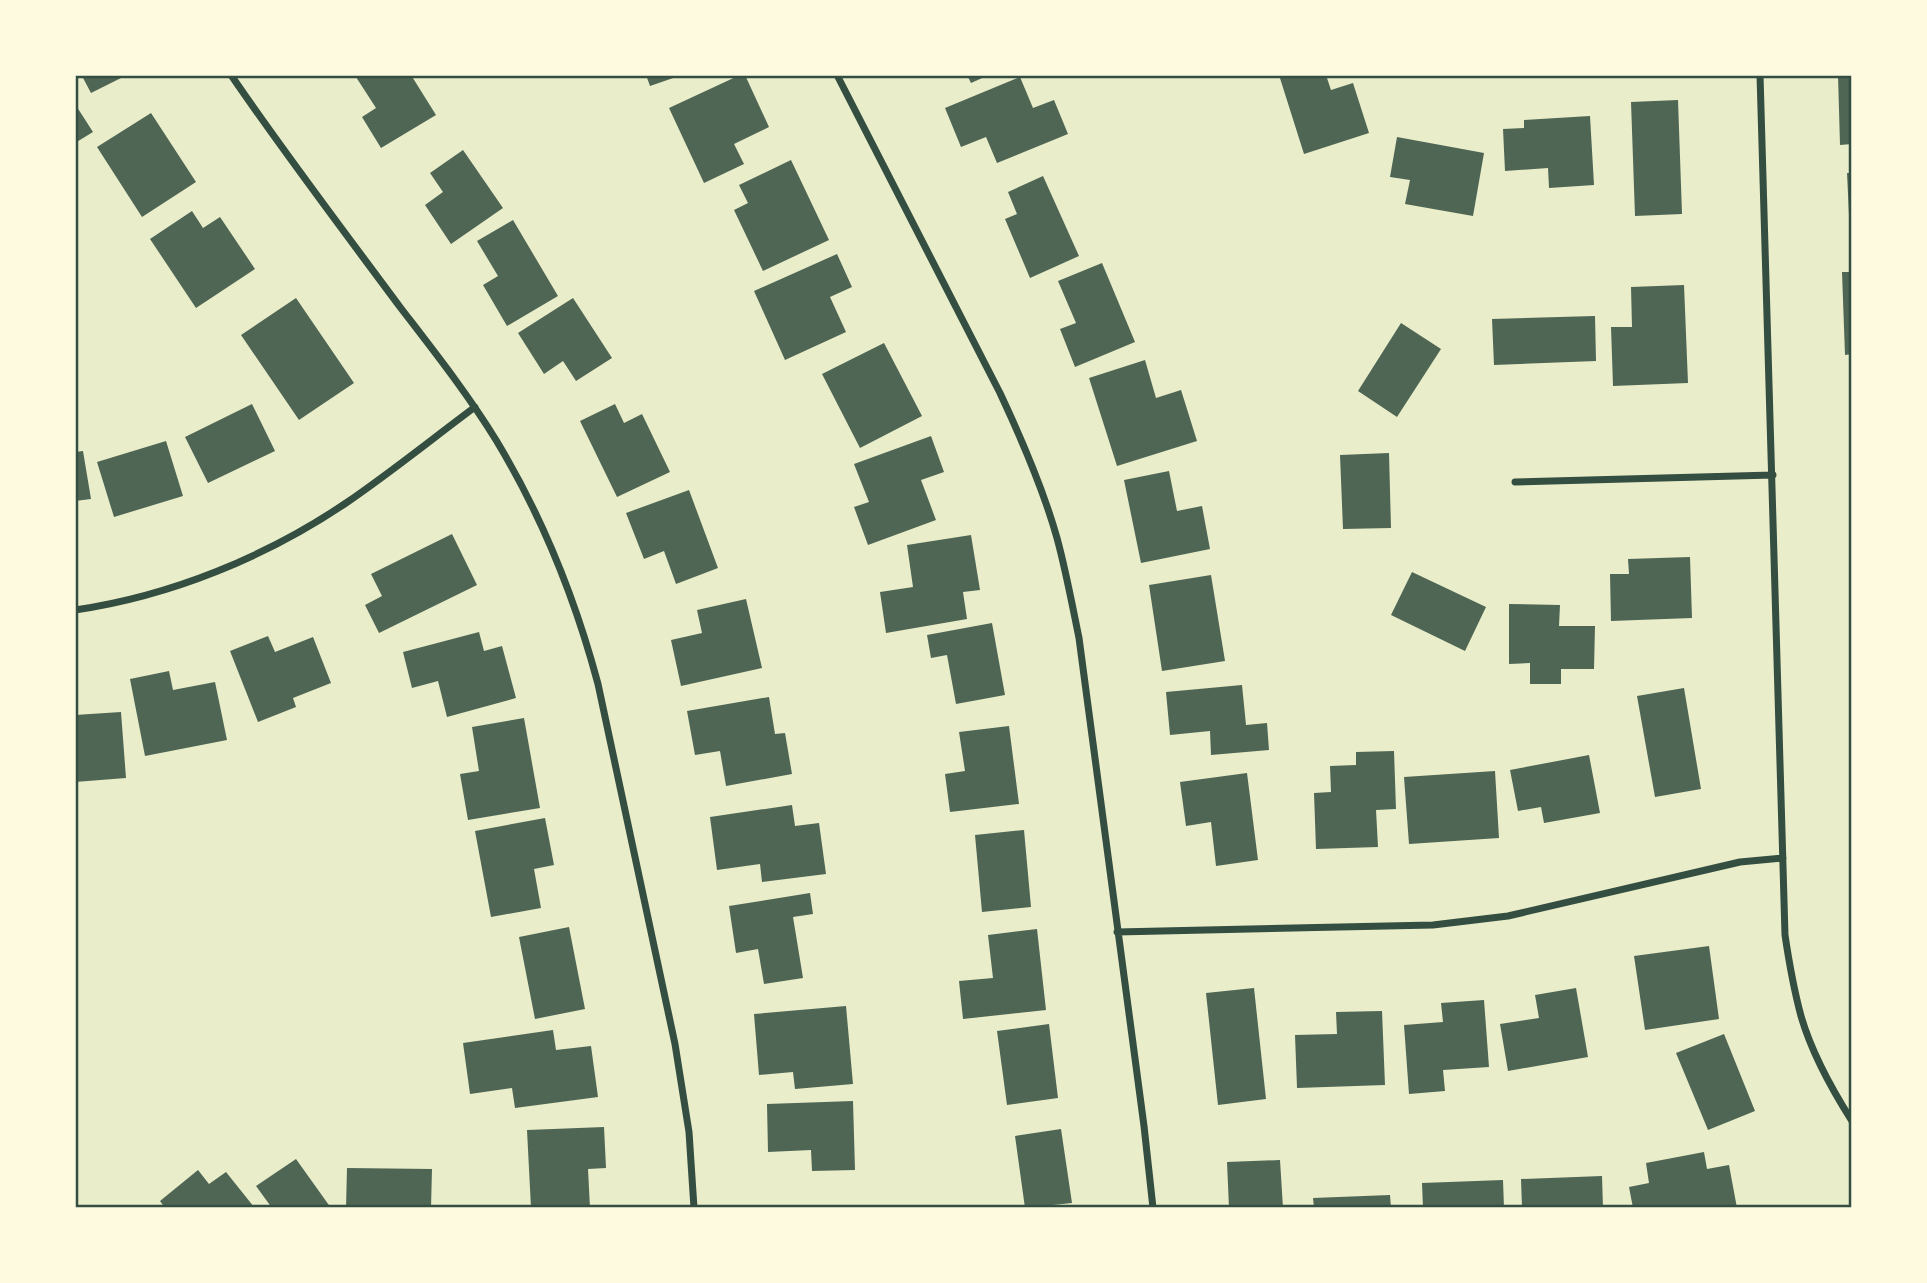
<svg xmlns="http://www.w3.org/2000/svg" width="1927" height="1283" font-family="Lato,sans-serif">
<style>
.building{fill:#4f6655}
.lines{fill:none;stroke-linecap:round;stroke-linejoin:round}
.minor{stroke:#344e41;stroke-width:7}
.neatline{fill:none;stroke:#344e41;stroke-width:2.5}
</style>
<rect width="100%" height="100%" fill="#e9edc9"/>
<path class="building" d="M75,75H127L91,93L82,76L75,79Z
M360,75H411L436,115L381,148L362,117L376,108L356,77Z
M646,75H679V76L650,86Z
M740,75H745L769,127L734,144L744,164L704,183L669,108Z
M967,75H989L971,83Z
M1279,75H1326L1331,90L1353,83L1369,133L1304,154Z
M1838,75H1852V144L1840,145Z
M1020,77L1033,108L1054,100L1068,134L997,163L986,137L961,147L945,108Z
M1678,100L1682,214L1635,216L1631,102Z
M75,104L93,132L75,143Z
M151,113L196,182L142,217L97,147Z
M1590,116L1594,185L1549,188L1548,168L1505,171L1503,129L1524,128V120Z
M1397,137L1484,153L1473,216L1405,204L1410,180L1390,177Z
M463,150L503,208L451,244L425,205L443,192L430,173Z
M791,160L829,240L763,271L734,210L748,203L739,185Z
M1847,173H1852V236H1850Z
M1043,176L1079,256L1030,278L1005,219L1017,214L1008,192Z
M192,211L203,228L220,217L255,269L196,308L150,239Z
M513,220L558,296L507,326L483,285L498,276L477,241Z
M837,254L852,287L830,297L846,332L785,360L754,291Z
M1102,263L1135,342L1075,367L1060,329L1076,323L1058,281Z
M1842,272H1852V354L1845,355Z
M1684,285L1688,383L1613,386L1611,327H1632L1631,287Z
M296,298L354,383L299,420L241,335Z
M573,298L612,358L576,381L563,361L544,374L518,333Z
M1595,316L1596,361L1494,365L1492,319Z
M1401,323L1441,349L1397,417L1358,391Z
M884,343L922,416L860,448L822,374Z
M1145,360L1156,398L1181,390L1197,441L1117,466L1089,378Z
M252,404L275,451L208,483L185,437Z
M615,404L624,423L642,414L670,472L617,497L580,421Z
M931,436L944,472L921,480L936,520L868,545L854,507L869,502L854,464Z
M166,441L183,496L114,517L97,462Z
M83,451L91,499L75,501V452Z
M1389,453L1391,528L1343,529L1340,455Z
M1169,471L1177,511L1202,506L1210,549L1141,563L1124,480Z
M689,490L718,568L676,584L664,551L644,559L626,513Z
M452,534L477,585L379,633L365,605L382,596L371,574Z
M971,535L980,590L963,592L967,619L886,633L880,592L913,587L907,545Z
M1690,557L1692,618L1611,621L1610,574H1629L1628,559Z
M1412,572L1486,607L1465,651L1391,615Z
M1211,575L1225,661L1162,671L1149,585Z
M746,599L762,668L681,686L671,640L702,633L697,610Z
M1509,604L1560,605L1559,626H1595L1594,669H1561V684H1530V663L1509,664Z
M992,623L1005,695L956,704L947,655L931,658L927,635Z
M479,632L484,651L502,646L516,698L447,717L438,681L412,688L403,652Z
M268,636L275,652L313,637L331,683L293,698L296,707L258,722L230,651Z
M169,671L173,690L215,682L227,740L145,756L130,679Z
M1242,685L1246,725L1267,723L1269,750L1211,755L1210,731L1170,735L1166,692Z
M1684,688L1701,789L1655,797L1637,696Z
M769,697L775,734L785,733L792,774L726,786L720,751L695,755L687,711Z
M121,712L126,778L75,782V715Z
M524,718L540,808L468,820L460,774L479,771L472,727Z
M1009,726L1019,804L950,812L945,774L965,771L959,732Z
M1394,751L1396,809L1376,810L1378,847L1316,849L1314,793L1331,792L1330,766L1356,765V752Z
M1589,755L1600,813L1544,823L1541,807L1518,811L1510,770Z
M1495,771L1499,838L1409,844L1404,777Z
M1247,773L1258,860L1216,866L1211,822L1186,826L1180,782Z
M792,805L795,826L819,823L826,874L762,882L760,864L717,870L710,817Z
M545,818L554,865L534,869L541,908L491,917L475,831Z
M1024,830L1031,907L982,912L975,835Z
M810,893L813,914L793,917L803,978L764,984L758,949L736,953L729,906Z
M569,927L585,1009L535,1019L519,937Z
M1037,929L1046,1010L963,1019L959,981L993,978L988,935Z
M1709,946L1719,1019L1645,1030L1634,956Z
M1254,988L1266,1099L1218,1105L1206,993Z
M1576,988L1588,1057L1508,1071L1500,1024L1539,1018L1535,995Z
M1484,1000L1489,1067L1443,1070L1445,1091L1409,1094L1404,1025L1443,1022L1441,1003Z
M846,1006L853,1084L795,1089L793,1072L759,1075L754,1014Z
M1382,1011L1385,1085L1297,1088L1295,1035L1337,1034L1336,1012Z
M1049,1024L1058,1098L1007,1105L997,1031Z
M553,1030L556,1050L591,1046L598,1097L515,1108L512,1088L470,1094L463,1043Z
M1724,1034L1755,1111L1708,1130L1676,1053Z
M853,1101L855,1170L812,1171L811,1150L768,1152L767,1104Z
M604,1127L606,1168L588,1169L590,1208H531L527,1130Z
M1061,1129L1072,1203L1025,1208L1015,1136Z
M1704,1152L1707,1169L1729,1165L1737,1208H1633L1629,1187L1649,1183L1646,1163Z
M296,1159L331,1208H272L256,1186Z
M1280,1160L1283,1208H1229L1227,1162Z
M347,1168L432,1169L431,1208H346Z
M198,1170L209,1184L226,1172L254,1207L165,1208L160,1201Z
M1602,1176L1603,1208H1522L1521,1179Z
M1503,1180L1504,1208H1423L1422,1183Z
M1390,1195L1391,1208H1314L1313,1198Z"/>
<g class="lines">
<path class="minor" d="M231,75C285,154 343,230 400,307C433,350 467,393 496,440C542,516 575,598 598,684L675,1044L689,1132L694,1208
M837,75L1000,393C1022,440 1043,488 1057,538C1066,571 1072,604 1079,638L1144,1126L1153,1208
M1760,75L1785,935C1789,962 1794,990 1801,1016C1812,1054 1831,1088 1852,1121
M1515,482L1773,475
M75,610C171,596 266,557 346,503C390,473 432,439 475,407
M1117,932L1433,925L1508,916L1740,862L1783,858"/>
</g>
<rect width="1927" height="1283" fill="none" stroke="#fefae0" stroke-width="154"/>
<rect x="77" y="77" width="1773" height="1129" class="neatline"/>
</svg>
